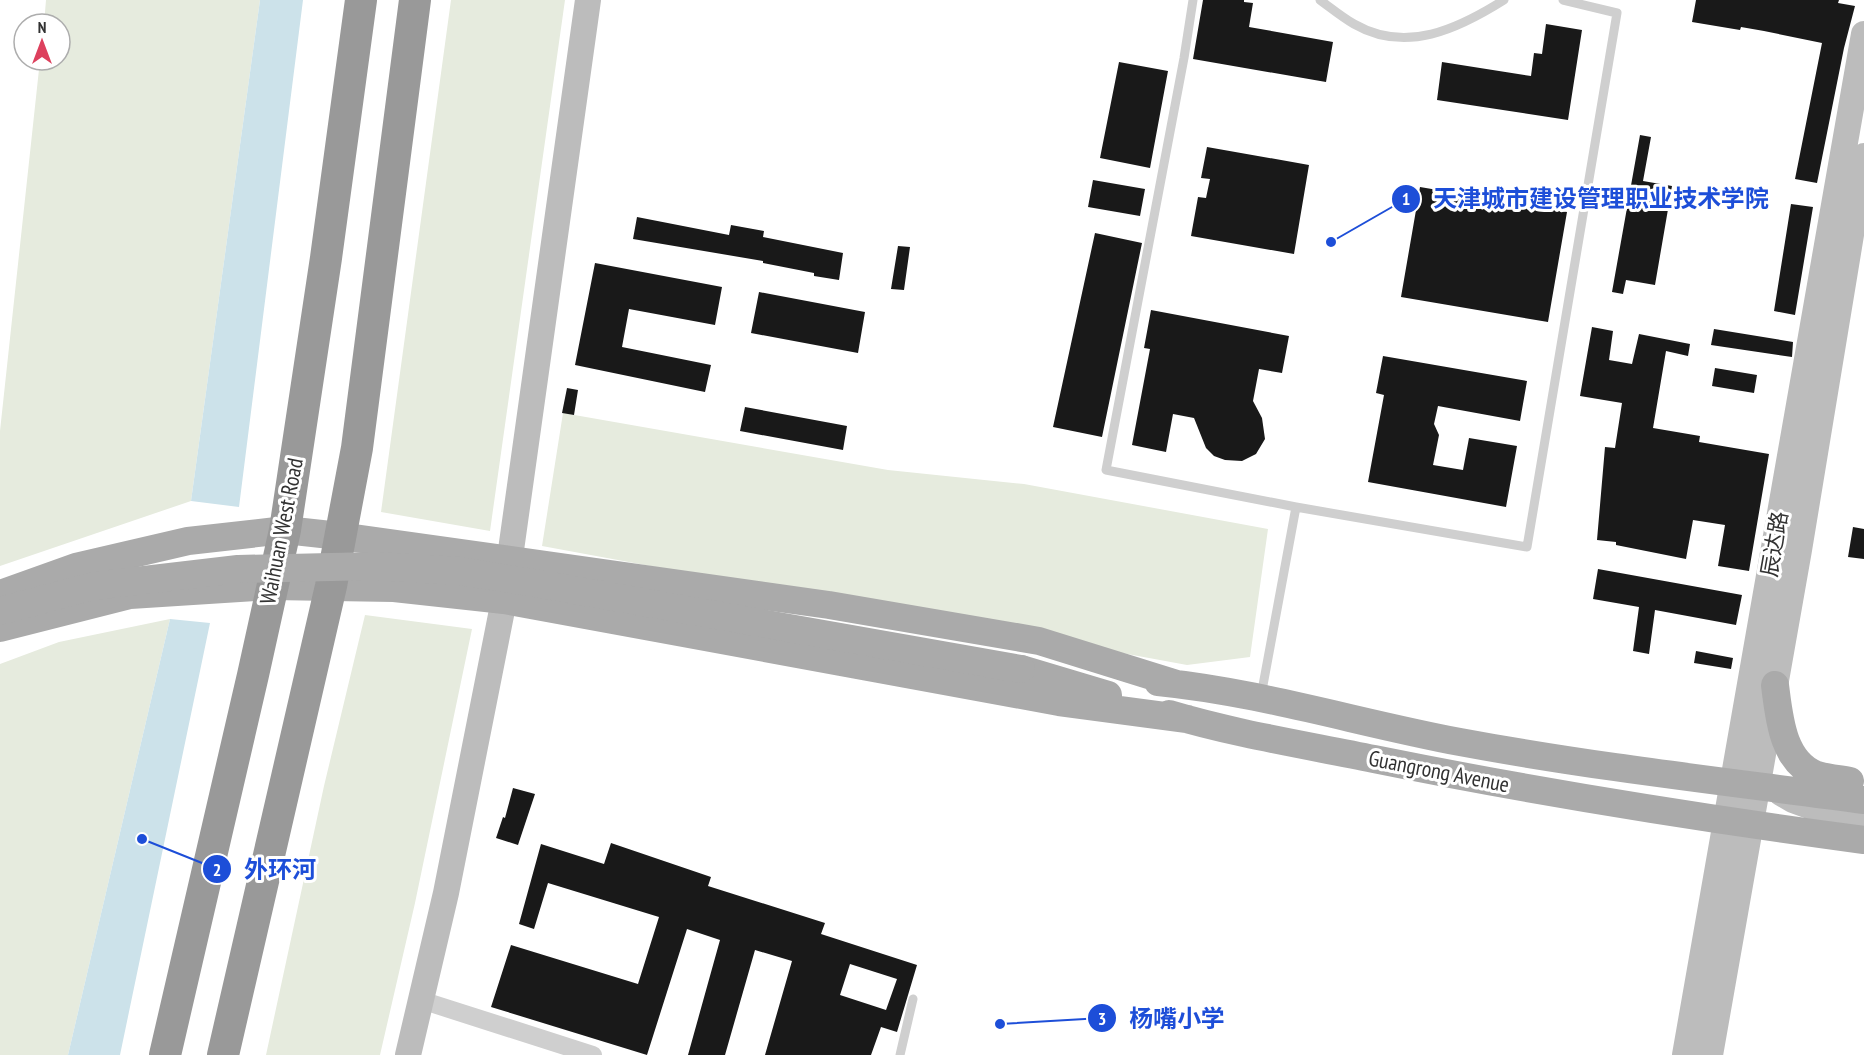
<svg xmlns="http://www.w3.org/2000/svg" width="1864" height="1055" font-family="'PT Sans Narrow','Noto Sans SC',sans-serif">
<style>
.green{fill:#e6ebde}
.water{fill:#cce2ea}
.building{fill:#191919;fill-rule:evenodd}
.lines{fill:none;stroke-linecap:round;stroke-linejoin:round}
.lane{stroke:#cfcfcf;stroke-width:9}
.street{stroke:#cfcfcf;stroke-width:18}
.secondary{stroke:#bcbcbc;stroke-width:26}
.primary{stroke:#aaa;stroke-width:28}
.highway{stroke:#999;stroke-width:32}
.primary-bridge{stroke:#aaa;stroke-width:28}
.labels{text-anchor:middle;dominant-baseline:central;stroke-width:6;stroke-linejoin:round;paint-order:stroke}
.street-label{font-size:22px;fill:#323232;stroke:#fff}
.leader{fill:none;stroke:#1d4ed8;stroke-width:2}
.callout-dot{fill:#1d4ed8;stroke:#fff;stroke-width:2}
.mark-label{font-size:18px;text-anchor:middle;font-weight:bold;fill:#fff}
.callout-label{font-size:24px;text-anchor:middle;font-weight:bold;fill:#1d4ed8;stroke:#fff;stroke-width:6;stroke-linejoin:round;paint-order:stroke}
</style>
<rect width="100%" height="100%" fill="#fff"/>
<path class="green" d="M46,0H260L191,501L0,566V431L40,60H60V24H44Z
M451,0H565L490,531L381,512Z
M563,413L888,470L1024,484L1268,529L1250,657L1187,665L542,546Z
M365,615L472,629L415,903L380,1055H266L324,786Z
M170,619L68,1055H0V664L59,642Z"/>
<path class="water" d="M260,0H303L239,507L191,501Z
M170,619L210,623L120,1055H68Z"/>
<path class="building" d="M1203,0H1244V2L1253,3L1249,27L1333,42L1326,82L1193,59Z
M1696,0H1839L1838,3L1855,6L1844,48L1817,183L1795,179L1822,43L1764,31L1741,27L1740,30L1692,22Z
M1546,24L1582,30L1568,120L1437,100L1442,62L1531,76L1534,53L1542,54Z
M1119,62L1168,71L1150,168L1100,158Z
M1640,135L1651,137L1643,181L1672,186L1655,285L1626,280L1623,294L1612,292Z
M1207,147L1309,165L1294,254L1191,236L1198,197L1206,198L1210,179L1201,178Z
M1093,180L1145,189L1140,216L1088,207Z
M1420,187L1567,212L1548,322L1401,297Z
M1791,204L1813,207L1795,315L1774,311Z
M637,217L729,235L731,225L764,231L763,237L843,253L839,280L814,276V273L763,263V261L633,239Z
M1095,233L1142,243L1102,437L1053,427Z
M898,246L910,247L904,290L891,289Z
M595,263L722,287L715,325L629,309L622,347L711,365L705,392L575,365Z
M759,292L865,312L858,353L751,333Z
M1151,310L1289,336L1282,373L1259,369L1253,401L1262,418L1265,439L1256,454L1242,461L1225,460L1214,456L1206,448L1194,418L1173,414L1166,452L1132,445L1150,349L1144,348Z
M1592,327L1613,331L1609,360L1632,364L1639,334L1690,344L1688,356L1666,351L1653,428L1700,436L1699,442L1769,454L1749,571L1718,566L1725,525L1693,520L1686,559L1616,545V542L1597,540L1605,447L1615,448L1622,403L1580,396Z
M1714,329L1793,342L1792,357L1711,345Z
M1383,356L1527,381L1520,421L1438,406L1434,424L1439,435L1433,465L1463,470L1469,438L1517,446L1506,507L1368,482L1384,395L1376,393Z
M1715,368L1757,375L1754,393L1712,386Z
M567,388L578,390L574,415L562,413Z
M745,407L847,426L843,450L740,431Z
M1853,527L1864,529V559L1848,557Z
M1598,569L1742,595L1736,625L1655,610L1649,654L1633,651L1639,607L1593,599Z
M1696,651L1733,658L1731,669L1694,663Z
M513,788L535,794L518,845L496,838L503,817L505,818Z
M611,843L711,877L708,886L825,923L821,934L917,965L897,1032L881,1027L871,1055H765L792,961L755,950L725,1055H688L720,940L687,929L647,1055L491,1007L511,945L638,984L659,917L548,883L534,929L519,924L541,844L604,864ZM850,964L897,979L886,1010L840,995Z"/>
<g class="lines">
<path class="lane" d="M1193,0L1184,58L1106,470L1296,507L1527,547L1617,13L1563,0
M1320,0C1331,8 1342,17 1354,24C1406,54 1458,29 1504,0
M1261,696L1296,507
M900,1055L913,999"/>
<path class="street" d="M421,1000L593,1055"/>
<path class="secondary" d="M1781,793L1793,800L1864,826
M408,1055L446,893L504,600L588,0
M1685,1055L1864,34
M1710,1055L1799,550L1864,156"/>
<path class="primary" d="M0,594L76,567L188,541L285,530L340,536L829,605L1039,641L1177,684
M0,628L130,595L272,586L394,588L504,600L1059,702L1187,719
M1021,669L1108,695
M1158,682C1260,692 1359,723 1460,742C1594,767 1729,782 1864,800
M1775,685C1779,716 1782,762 1817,775C1827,778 1839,779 1850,781
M1169,714C1236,734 1306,745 1374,759C1537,792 1700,818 1864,840"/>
<path class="highway" d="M165,1055L253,675L285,530L326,258L361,0
M223,1055L331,586L357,448L415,0"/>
<path class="primary-bridge" d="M0,611L93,586L238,569L375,566L459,571L540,584L1021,669"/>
</g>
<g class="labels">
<g class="street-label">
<text transform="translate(281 531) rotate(-79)">Waihuan West Road</text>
<text transform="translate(1774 544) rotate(-80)">辰达路</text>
<text transform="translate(1439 771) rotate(11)">Guangrong Avenue</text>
</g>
</g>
<path class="leader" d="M1331 242L1406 199M142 839L217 869M1000 1024L1102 1018"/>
<g class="callout-dot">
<circle cx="1331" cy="242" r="6"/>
<circle cx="142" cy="839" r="6"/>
<circle cx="1000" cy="1024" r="6"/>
<circle cx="1406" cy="199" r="15"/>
<circle cx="217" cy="869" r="15"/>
<circle cx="1102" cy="1018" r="15"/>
</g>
<g class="mark-label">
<text x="1406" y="205">1</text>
<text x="217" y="876">2</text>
<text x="1102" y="1025">3</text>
</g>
<g class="callout-label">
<text x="1601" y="207">天津城市建设管理职业技术学院</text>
<text x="280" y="878">外环河</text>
<text x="1177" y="1027">杨嘴小学</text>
</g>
<g transform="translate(42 42)"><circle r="28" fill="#ffffff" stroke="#adadad" stroke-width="1.5"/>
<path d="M0-4.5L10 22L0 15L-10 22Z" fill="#dd405d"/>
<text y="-9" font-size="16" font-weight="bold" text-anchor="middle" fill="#323232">N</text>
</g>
</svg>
